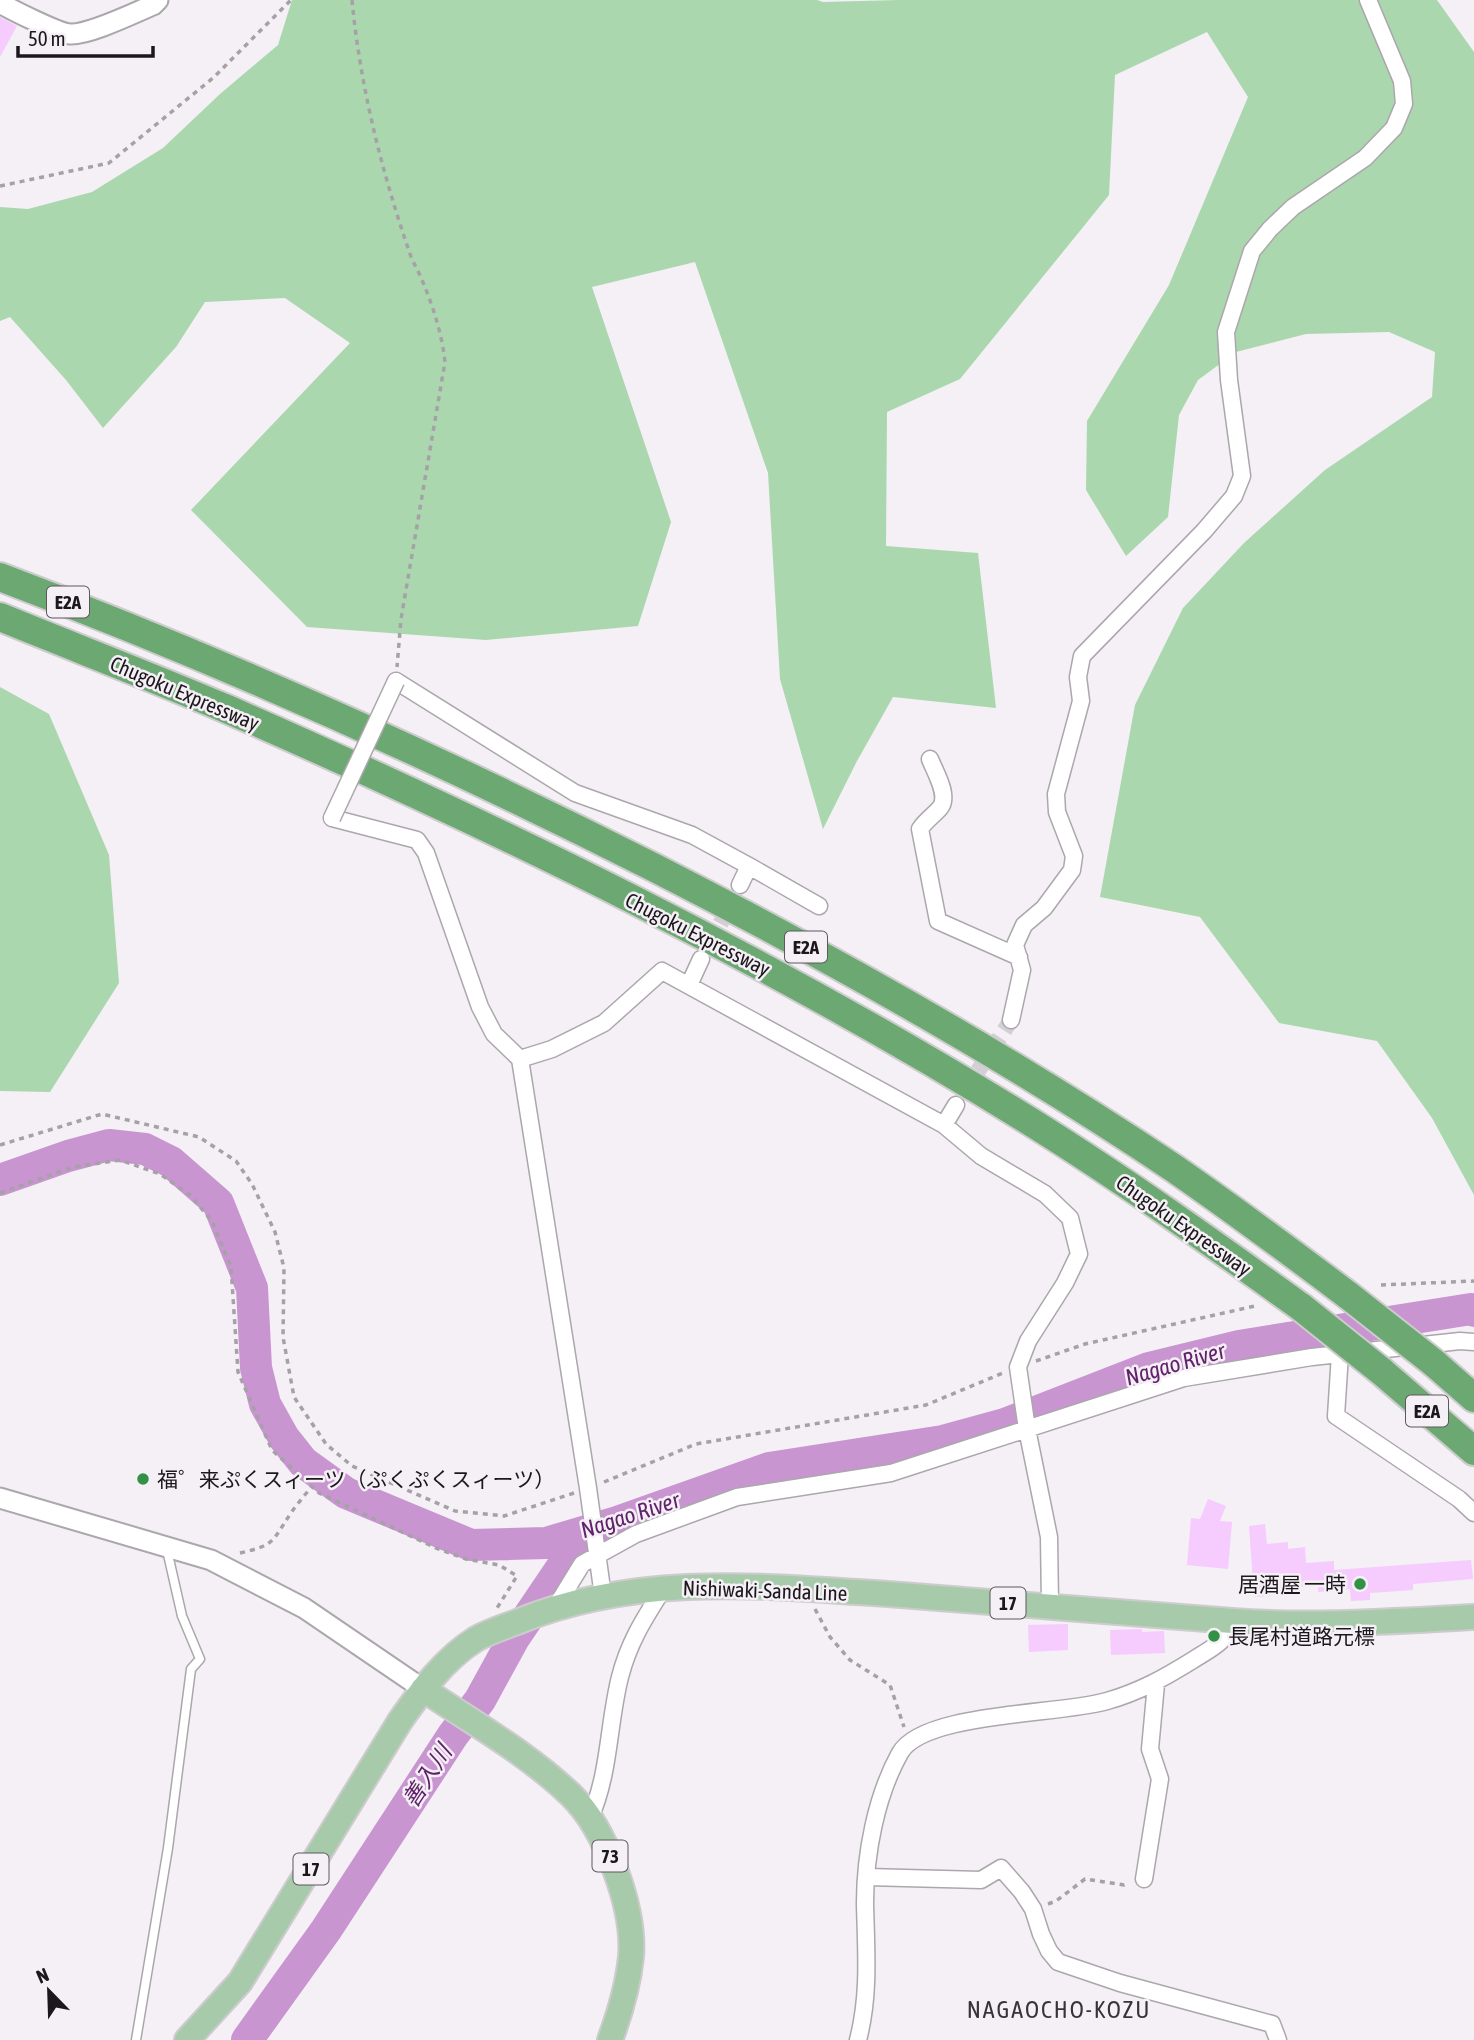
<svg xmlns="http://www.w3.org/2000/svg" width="1474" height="2040" font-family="'Asap Condensed','Noto Sans JP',sans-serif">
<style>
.green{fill:#aad7ae}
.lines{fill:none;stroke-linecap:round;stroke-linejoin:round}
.river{stroke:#c895d1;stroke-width:32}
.building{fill:#f6cbfd}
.minor-tunnel{stroke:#d4cfd5;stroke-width:16;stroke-dasharray:16 8;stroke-linecap:butt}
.service-casing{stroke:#aca6ad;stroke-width:11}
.minor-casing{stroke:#aca6ad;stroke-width:19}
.tertiary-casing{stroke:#aca6ad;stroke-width:23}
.primary-casing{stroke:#cdcccd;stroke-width:28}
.motorway-casing{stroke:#cdcccd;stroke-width:32}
.path{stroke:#a6a1a7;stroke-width:3.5;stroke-dasharray:5 5;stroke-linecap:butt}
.service{stroke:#fff;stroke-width:8}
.minor{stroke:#fff;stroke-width:16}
.tertiary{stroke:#fff;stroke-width:19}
.primary{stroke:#a7cbaa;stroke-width:24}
.motorway{stroke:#6ca972;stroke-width:28}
.minor-bridge-casing{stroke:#aca6ad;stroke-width:19;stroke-linecap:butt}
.motorway-bridge-casing{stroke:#cdcccd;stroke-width:32;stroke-linecap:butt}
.minor-bridge{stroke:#fff;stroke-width:16}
.motorway-bridge{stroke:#6ca972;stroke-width:28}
.poi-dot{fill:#329144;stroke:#f5eff6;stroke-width:2.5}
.labels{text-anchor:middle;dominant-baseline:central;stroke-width:5;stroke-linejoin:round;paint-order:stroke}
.shield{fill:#f5eff6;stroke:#5c585d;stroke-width:2}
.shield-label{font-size:19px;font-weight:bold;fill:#1b181b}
.street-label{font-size:21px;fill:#1b181b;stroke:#f5eff6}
.poi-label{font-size:21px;fill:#1b181b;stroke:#f5eff6;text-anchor:start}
.water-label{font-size:23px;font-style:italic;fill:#60226a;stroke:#f5eff6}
.quarter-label{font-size:24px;letter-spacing:2px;fill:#383338;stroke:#f5eff6}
</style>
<rect width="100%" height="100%" fill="#f5eff6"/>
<path class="green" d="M292,0H817L823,2L899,0H1437L1474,52V1195L1432,1118L1377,1041L1279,1023L1200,917L1100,897L1135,705L1183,608L1244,543L1325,470L1432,397L1435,352L1389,332L1306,334L1236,352L1198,380L1179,415L1168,517L1126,556L1086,490L1087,421L1169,285L1248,97L1207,32L1115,75L1109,195L960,379L887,412L886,546L978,553L996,708L893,697L857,761L823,829L780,679L768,473L695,262L592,287L671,522L638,626L486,640L307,627L191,510L350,343L285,298L205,302L176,347L103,428L66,380L10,317L0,321V207L28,209L92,192L163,148L220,94L278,45Z
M0,687L49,714L109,855L119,983L50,1092L0,1091Z"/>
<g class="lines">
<path class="river" d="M0,1180L68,1156L109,1145L145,1149L171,1162L218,1203L252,1288L256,1368L265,1404L284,1438L303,1462L346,1493L471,1545L546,1543L617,1522L769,1468L943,1441L1005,1424L1149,1368L1239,1346L1471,1309L1474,1311
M247,2040L326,1930L453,1735L480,1700L514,1638L562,1567L607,1530"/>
</g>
<path class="building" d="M0,17L17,26L0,57Z
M1208,1499L1226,1506L1220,1521L1232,1522L1228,1569L1187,1565L1191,1518L1200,1519Z
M1265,1524L1267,1544L1288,1542V1549L1305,1547L1306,1563L1334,1561V1570L1471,1560L1473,1579L1413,1584V1590L1370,1593V1600L1351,1601L1350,1589L1318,1592V1586L1269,1589L1270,1596L1254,1597L1249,1526Z
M1068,1624V1650L1029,1652L1028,1625Z
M1142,1629V1632L1164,1631L1165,1653L1111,1655L1110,1630Z"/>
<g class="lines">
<path class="minor-tunnel" d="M709,945L733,900
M965,1091L1011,1020"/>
<g class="service-casing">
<path id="service" d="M136,2040L168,1848L191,1669L200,1659L182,1616L167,1550"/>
</g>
<g class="minor-casing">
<path id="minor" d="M396,681L575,793L692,835L749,866L740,885
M930,759C935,772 950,796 940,808C933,816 926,820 920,829L938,921L1019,957
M332,818L417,840L426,853L480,1007L494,1034L520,1059L552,1049L604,1023L662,971L944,1125L981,1156L1045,1194L1070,1218L1079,1254L1065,1283L1028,1341L1018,1367L1027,1429L1049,1537L1050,1605
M749,866L819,906
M689,985L701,959
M1011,1020L1022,970L1015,945L1024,925L1044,908L1072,870L1074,856L1057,812L1056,794L1081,701L1078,677L1082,656L1204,531L1234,496L1242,476L1229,380L1226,332L1252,251L1270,229L1293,207L1365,158L1394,128L1404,104L1402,81L1368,0
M520,1059L588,1488L603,1596
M944,1125L956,1105
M1340,1354L1336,1416L1459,1499L1474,1513
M555,1608L582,1564L598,1555L636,1534L737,1497L891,1473L1184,1378L1312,1357L1460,1341L1474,1342
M589,1820C610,1775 608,1724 620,1677C629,1642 644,1619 663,1589
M867,1877L981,1880L1001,1868L1022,1892L1033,1909L1041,1934L1049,1951L1058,1962L1120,1983L1272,2024L1278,2040
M1144,1879L1160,1779L1150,1749L1156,1684
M858,2040C870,1994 866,1950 865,1903C865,1854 876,1796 900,1753C923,1712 1060,1715 1107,1701C1139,1692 1164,1678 1193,1660C1213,1647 1224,1644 1234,1621"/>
</g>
<g class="tertiary-casing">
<path id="tertiary" d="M0,3C12,10 58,33 70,34C89,35 134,13 153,5L158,0
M0,1498L211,1560L304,1608L423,1689"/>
</g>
<g class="primary-casing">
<path id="primary" d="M423,1689C473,1723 527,1753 571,1795C606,1829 635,1909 631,1957C628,1986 620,2013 610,2040
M187,2040L240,1982L400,1721C421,1691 444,1659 476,1639C488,1632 504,1627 517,1622C640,1571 773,1587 901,1595C1011,1603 1122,1613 1232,1621C1312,1627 1394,1621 1474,1617"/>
</g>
<g class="motorway-casing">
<path id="motorway" d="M0,577C223,661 442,760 655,868C833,959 1008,1057 1175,1169C1234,1210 1292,1253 1349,1296
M0,617C76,648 152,677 227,709C503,830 775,963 1031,1122C1124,1180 1212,1243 1301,1307
M1434,1363L1474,1398
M1381,1371L1474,1451"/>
</g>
<path class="path" d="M352,0C360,85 381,169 409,251C412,261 418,270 422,280C433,306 442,334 445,362L401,619L397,667
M0,186L109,163L213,78L291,0
M0,1145L102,1114L199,1137L236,1161L252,1184L275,1232L284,1268L283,1337L294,1397L326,1444L352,1466L455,1511L504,1516L574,1493
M0,1193L73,1167L120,1160L160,1174L190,1195L212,1221L231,1267L238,1372L272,1450L319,1493L436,1548L466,1559L499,1565L517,1576L497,1608
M1381,1285L1474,1281
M1036,1361L1085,1344L1255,1306
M604,1482L696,1444L926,1405L1003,1373
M240,1553C276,1545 272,1541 291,1513C297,1504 305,1495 312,1486
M815,1609L830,1637L850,1660L890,1685L904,1727
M1048,1904L1056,1901L1085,1879L1124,1885L1129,1883"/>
<use href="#service" class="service"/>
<use href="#minor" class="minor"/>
<use href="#tertiary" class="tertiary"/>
<use href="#primary" class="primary"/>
<use href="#motorway" class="motorway"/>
<g class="minor-bridge-casing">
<path id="minor-bridge" d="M332,818L396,681"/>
</g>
<g class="motorway-bridge-casing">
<path id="motorway-bridge" d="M1349,1296L1434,1363
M1301,1307L1381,1371"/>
</g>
<use href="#minor-bridge" class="minor-bridge"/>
<use href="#motorway-bridge" class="motorway-bridge"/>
</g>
<g class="poi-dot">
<circle cx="143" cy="1479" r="7"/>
<circle cx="1360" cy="1584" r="7"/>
<circle cx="1214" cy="1636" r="7"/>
</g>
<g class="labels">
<g class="shield">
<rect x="47" y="586.5" width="42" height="31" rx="5"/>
<rect x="785" y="931.5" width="42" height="31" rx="5"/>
<rect x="1406" y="1395.5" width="42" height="31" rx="5"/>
<rect x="990.5" y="1587.5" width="35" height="31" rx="5"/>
<rect x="592.5" y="1840.5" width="35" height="31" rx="5"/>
<rect x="293.5" y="1853.5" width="35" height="31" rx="5"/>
</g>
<g class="shield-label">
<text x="68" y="602">E2A</text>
<text x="806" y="947">E2A</text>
<text x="1427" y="1411">E2A</text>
<text x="1008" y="1603">17</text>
<text x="610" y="1856">73</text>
<text x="311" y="1869">17</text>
</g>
<g class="street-label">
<text transform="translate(185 693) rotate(23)">Chugoku Expressway</text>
<text transform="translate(698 934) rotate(27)">Chugoku Expressway</text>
<text transform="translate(1184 1225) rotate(35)">Chugoku Expressway</text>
<text transform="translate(765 1590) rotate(2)">Nishiwaki-Sanda Line</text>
</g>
<g class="poi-label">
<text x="157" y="1479">福゜来ぷくスィーツ（ぷくぷくスィーツ）</text>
<text x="1346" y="1584" text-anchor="end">居酒屋 一時</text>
<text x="1228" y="1636">長尾村道路元標</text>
</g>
<g class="water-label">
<text transform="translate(1175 1364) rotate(-16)">Nagao River</text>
<text transform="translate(630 1515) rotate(-18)">Nagao River</text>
<text transform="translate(427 1776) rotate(-57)">善入川</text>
</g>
<g class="quarter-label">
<text x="1059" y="2009">NAGAOCHO-KOZU</text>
</g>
</g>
<g transform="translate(49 1991) rotate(337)" stroke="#f5eff6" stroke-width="5" paint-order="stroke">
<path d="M0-5L12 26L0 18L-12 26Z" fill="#1b181b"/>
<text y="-10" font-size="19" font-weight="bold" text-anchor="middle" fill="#1b181b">N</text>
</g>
<path d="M18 46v10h135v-10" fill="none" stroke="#1b181b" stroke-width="3.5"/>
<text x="28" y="46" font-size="21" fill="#1b181b" stroke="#f5eff6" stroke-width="5" paint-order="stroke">50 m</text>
</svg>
